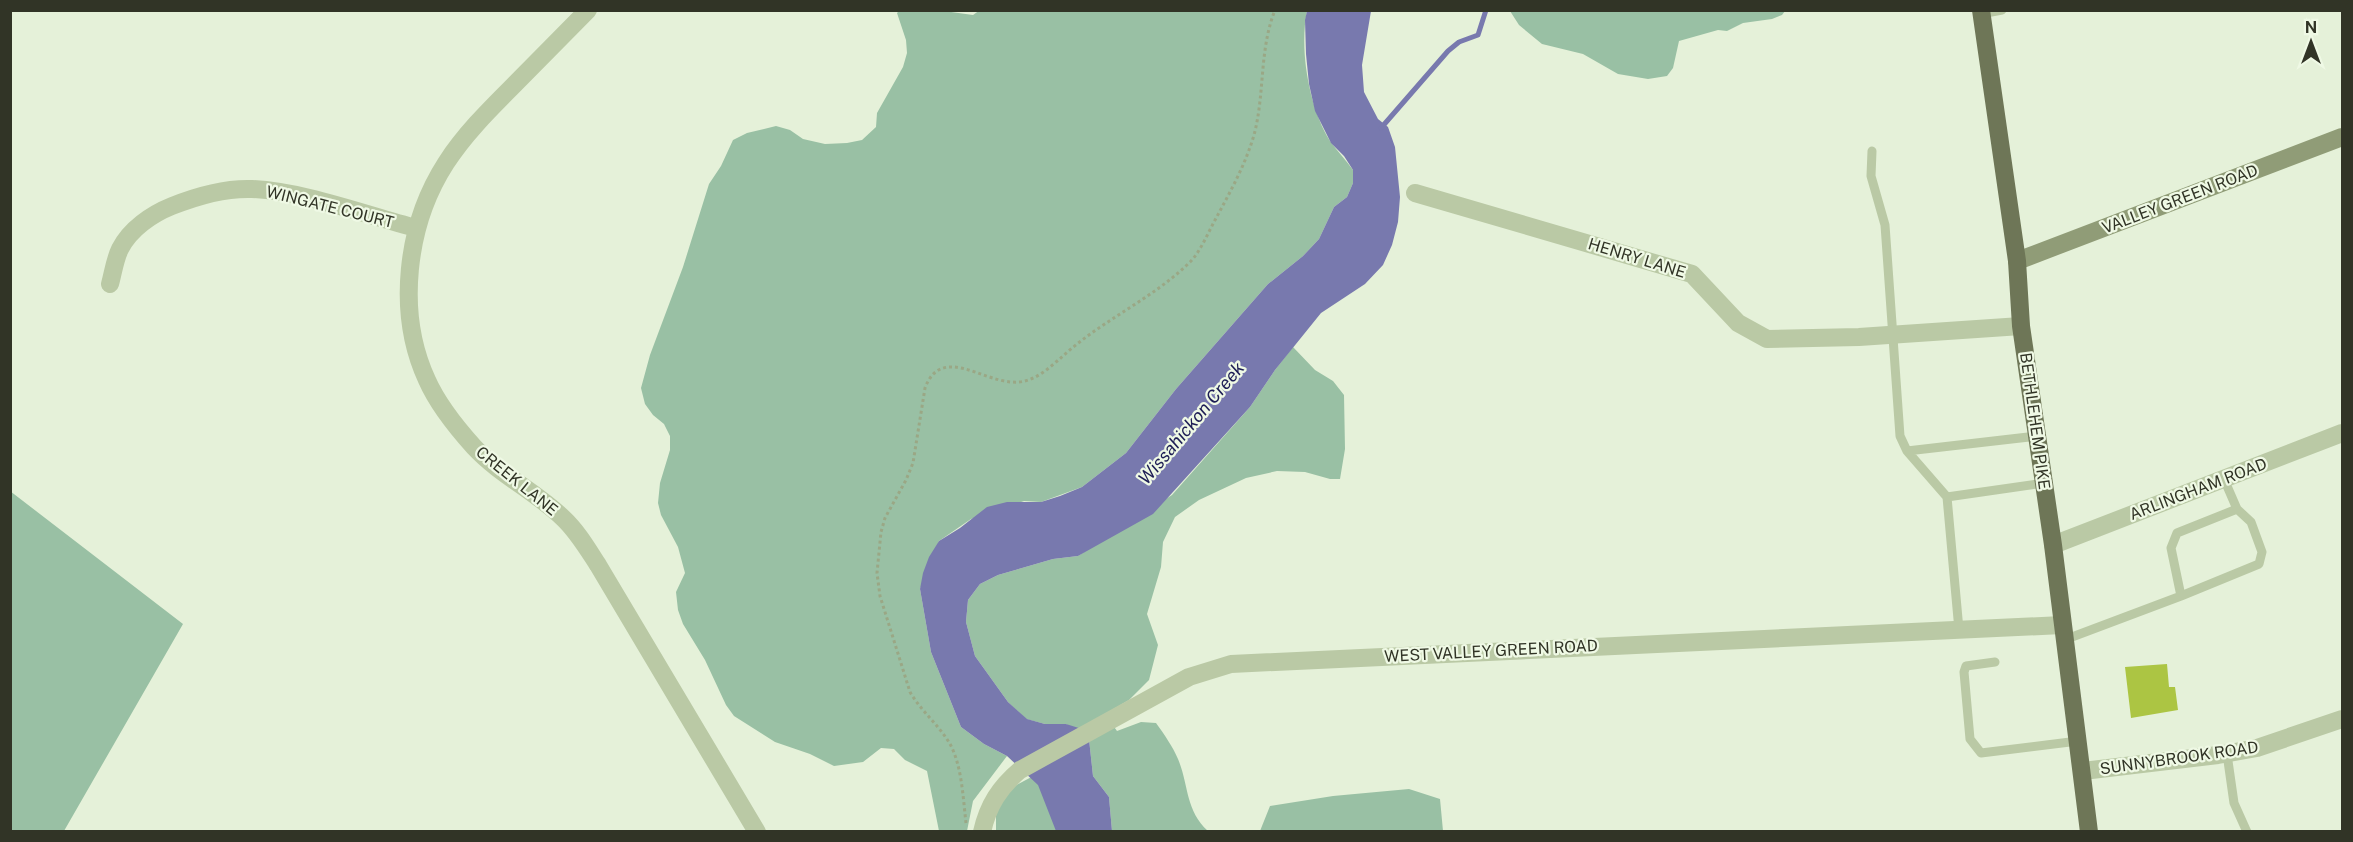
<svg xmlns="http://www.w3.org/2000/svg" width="2353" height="842" font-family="'Public Sans',sans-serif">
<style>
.green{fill:#99c0a4}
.water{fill:#7879ae}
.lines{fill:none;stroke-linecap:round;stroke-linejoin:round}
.stream{stroke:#7879ae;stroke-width:5}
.building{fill:#acc543}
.path{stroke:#9aa785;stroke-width:3;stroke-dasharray:3 3;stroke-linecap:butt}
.lane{stroke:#bac9a5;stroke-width:9}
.street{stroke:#bac9a5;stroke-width:18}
.secondary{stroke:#909c77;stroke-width:18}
.primary{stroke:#6e7657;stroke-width:18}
.labels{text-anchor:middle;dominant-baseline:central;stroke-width:4.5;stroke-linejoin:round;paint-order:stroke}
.street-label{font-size:16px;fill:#313426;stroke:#eff9e5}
.water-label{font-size:18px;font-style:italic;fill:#1d1d55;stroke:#eff9e5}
</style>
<rect width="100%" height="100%" fill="#e5f1d9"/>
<path class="green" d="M980,10L1307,11C1299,50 1309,107 1330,141C1337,151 1346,160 1353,170V183L1347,197L1334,207L1319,239L1303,256L1268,284L1176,389L1126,453L1082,487L1041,502L1024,501L971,519L939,541L920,589L931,652L961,727L984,744L1007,756L973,801L967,831H939L927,771L905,760L894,749L881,748L863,762L834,766L810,754L775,742L734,716L726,705L705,660L683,624L678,610L676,592L685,573L678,547L661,515L658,503L660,483L670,450V436L664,424L653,415L645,404L641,388L650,355L683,267L709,184L721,166L733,140L747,133L776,126L790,130L803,139L825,144L847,143L862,140L876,127L877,113L903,67L907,53L906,40L897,13L899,11H944L973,15Z
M1510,11H1785L1782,15L1772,19L1743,23L1727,31L1718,30L1679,41L1673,68L1667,76L1648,79L1618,74L1583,54L1542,44L1519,25Z
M1293,347L1315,370L1333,381L1344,395L1345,449L1340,479H1330L1305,472L1277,471L1246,478L1199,500L1175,517L1163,542L1161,567L1147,614L1158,645L1149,680L1129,700L1105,714L1117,731L1141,722L1156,723C1164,734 1173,747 1178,759C1189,785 1185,810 1208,831H1112L1109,797L1093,776L1089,739L1066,724H1045L1026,719L1008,702L975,656L966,622L968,600L980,584L998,575L1053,559L1078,556L1172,495L1250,407L1275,370Z
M10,491L183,624L64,831H11Z
M1052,766L1077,831L996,832V796Z
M1409,789L1440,799L1443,831H1260L1270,806L1333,796Z"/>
<path class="water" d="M1307,11H1371L1362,65L1364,92L1378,119L1388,127L1395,147L1400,197L1398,222L1392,245L1383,265L1365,284L1321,313L1275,370L1250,407L1153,514L1078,556L1053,559L998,575L980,584L968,600L966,622L975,656L1008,702L1027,719L1045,724H1066L1082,729L1089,739L1093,776L1109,797L1112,831H1056L1038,785L1007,756L984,744L961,727L931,652L920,589L923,573L929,557L939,541L960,528L987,507L1007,502H1041L1060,496L1082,487L1126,453L1176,389L1268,284L1303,256L1319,239L1334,207L1347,197L1353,183V170L1344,156L1331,143L1315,111L1309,84L1306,54L1305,20Z"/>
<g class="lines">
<path class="stream" d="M1381,128L1448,51L1459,42L1478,35L1486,10"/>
</g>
<path class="building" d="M2167,664L2169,687H2175L2178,710L2131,718L2125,667Z"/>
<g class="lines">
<path class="path" d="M966,823C963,798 962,766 950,744C939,725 921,711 910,692L880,596L877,573L881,532L885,518L906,480L913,463L925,388C941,345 982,381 1012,382C1033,384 1049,368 1063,356C1102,320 1153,299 1191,261C1201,250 1207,235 1214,222C1229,194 1245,166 1254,135C1265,94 1259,50 1275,10"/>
<path class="lane" d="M1981,14L2002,10
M1872,151L1871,176L1885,225L1900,436L1907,451L1947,497L1959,630
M1907,451L2037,436
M1947,497L2044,483
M2181,596L2171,548L2177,533L2237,509
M2064,640L2181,596L2259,564L2262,552L2251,522L2237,509L2224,479
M1995,662L1966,666L1964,672L1970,739L1981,753L2078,741
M2227,754L2234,803L2247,832"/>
<path class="street" d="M588,10C562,36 537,62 511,88C488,111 464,135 446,163C406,225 396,313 427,380C438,405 456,427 474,447C500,475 535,491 563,518C577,531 587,548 598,565L757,832
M1415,193L1692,274L1738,323L1767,339L1859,337L2021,326
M110,284C113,273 115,259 120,249C130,229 152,214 172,206C197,196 225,188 252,189C302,191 366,215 416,228
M2053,545L2342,433
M2083,771L2218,755L2257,748L2342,719
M982,832C988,805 1000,787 1020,770L1189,677L1231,664L2062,625"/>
<path class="secondary" d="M2017,261L2342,137"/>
<path class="primary" d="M1981,10L2017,261L2021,326L2053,545L2089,832"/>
</g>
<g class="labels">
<g class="street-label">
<text transform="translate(2180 199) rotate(-21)">VALLEY GREEN ROAD</text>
<text transform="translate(330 207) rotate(14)">WINGATE COURT</text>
<text transform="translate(1637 258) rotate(17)">HENRY LANE</text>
<text transform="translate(2035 421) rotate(82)">BETHLEHEM PIKE</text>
<text transform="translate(517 481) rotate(39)">CREEK LANE</text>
<text transform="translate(2198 489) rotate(-21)">ARLINGHAM ROAD</text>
<text transform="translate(1491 651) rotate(-3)">WEST VALLEY GREEN ROAD</text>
<text transform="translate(2179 758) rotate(-8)">SUNNYBROOK ROAD</text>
</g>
<g class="water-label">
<text transform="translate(1191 423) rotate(-50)">Wissahickon Creek</text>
</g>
</g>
<rect width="2353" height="842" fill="none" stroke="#313426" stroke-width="24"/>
<g transform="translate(2311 42)" stroke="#eff9e5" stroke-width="4.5" paint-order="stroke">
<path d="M0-4.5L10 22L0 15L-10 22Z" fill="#313426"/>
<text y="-9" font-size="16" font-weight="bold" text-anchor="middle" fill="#313426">N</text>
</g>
</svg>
